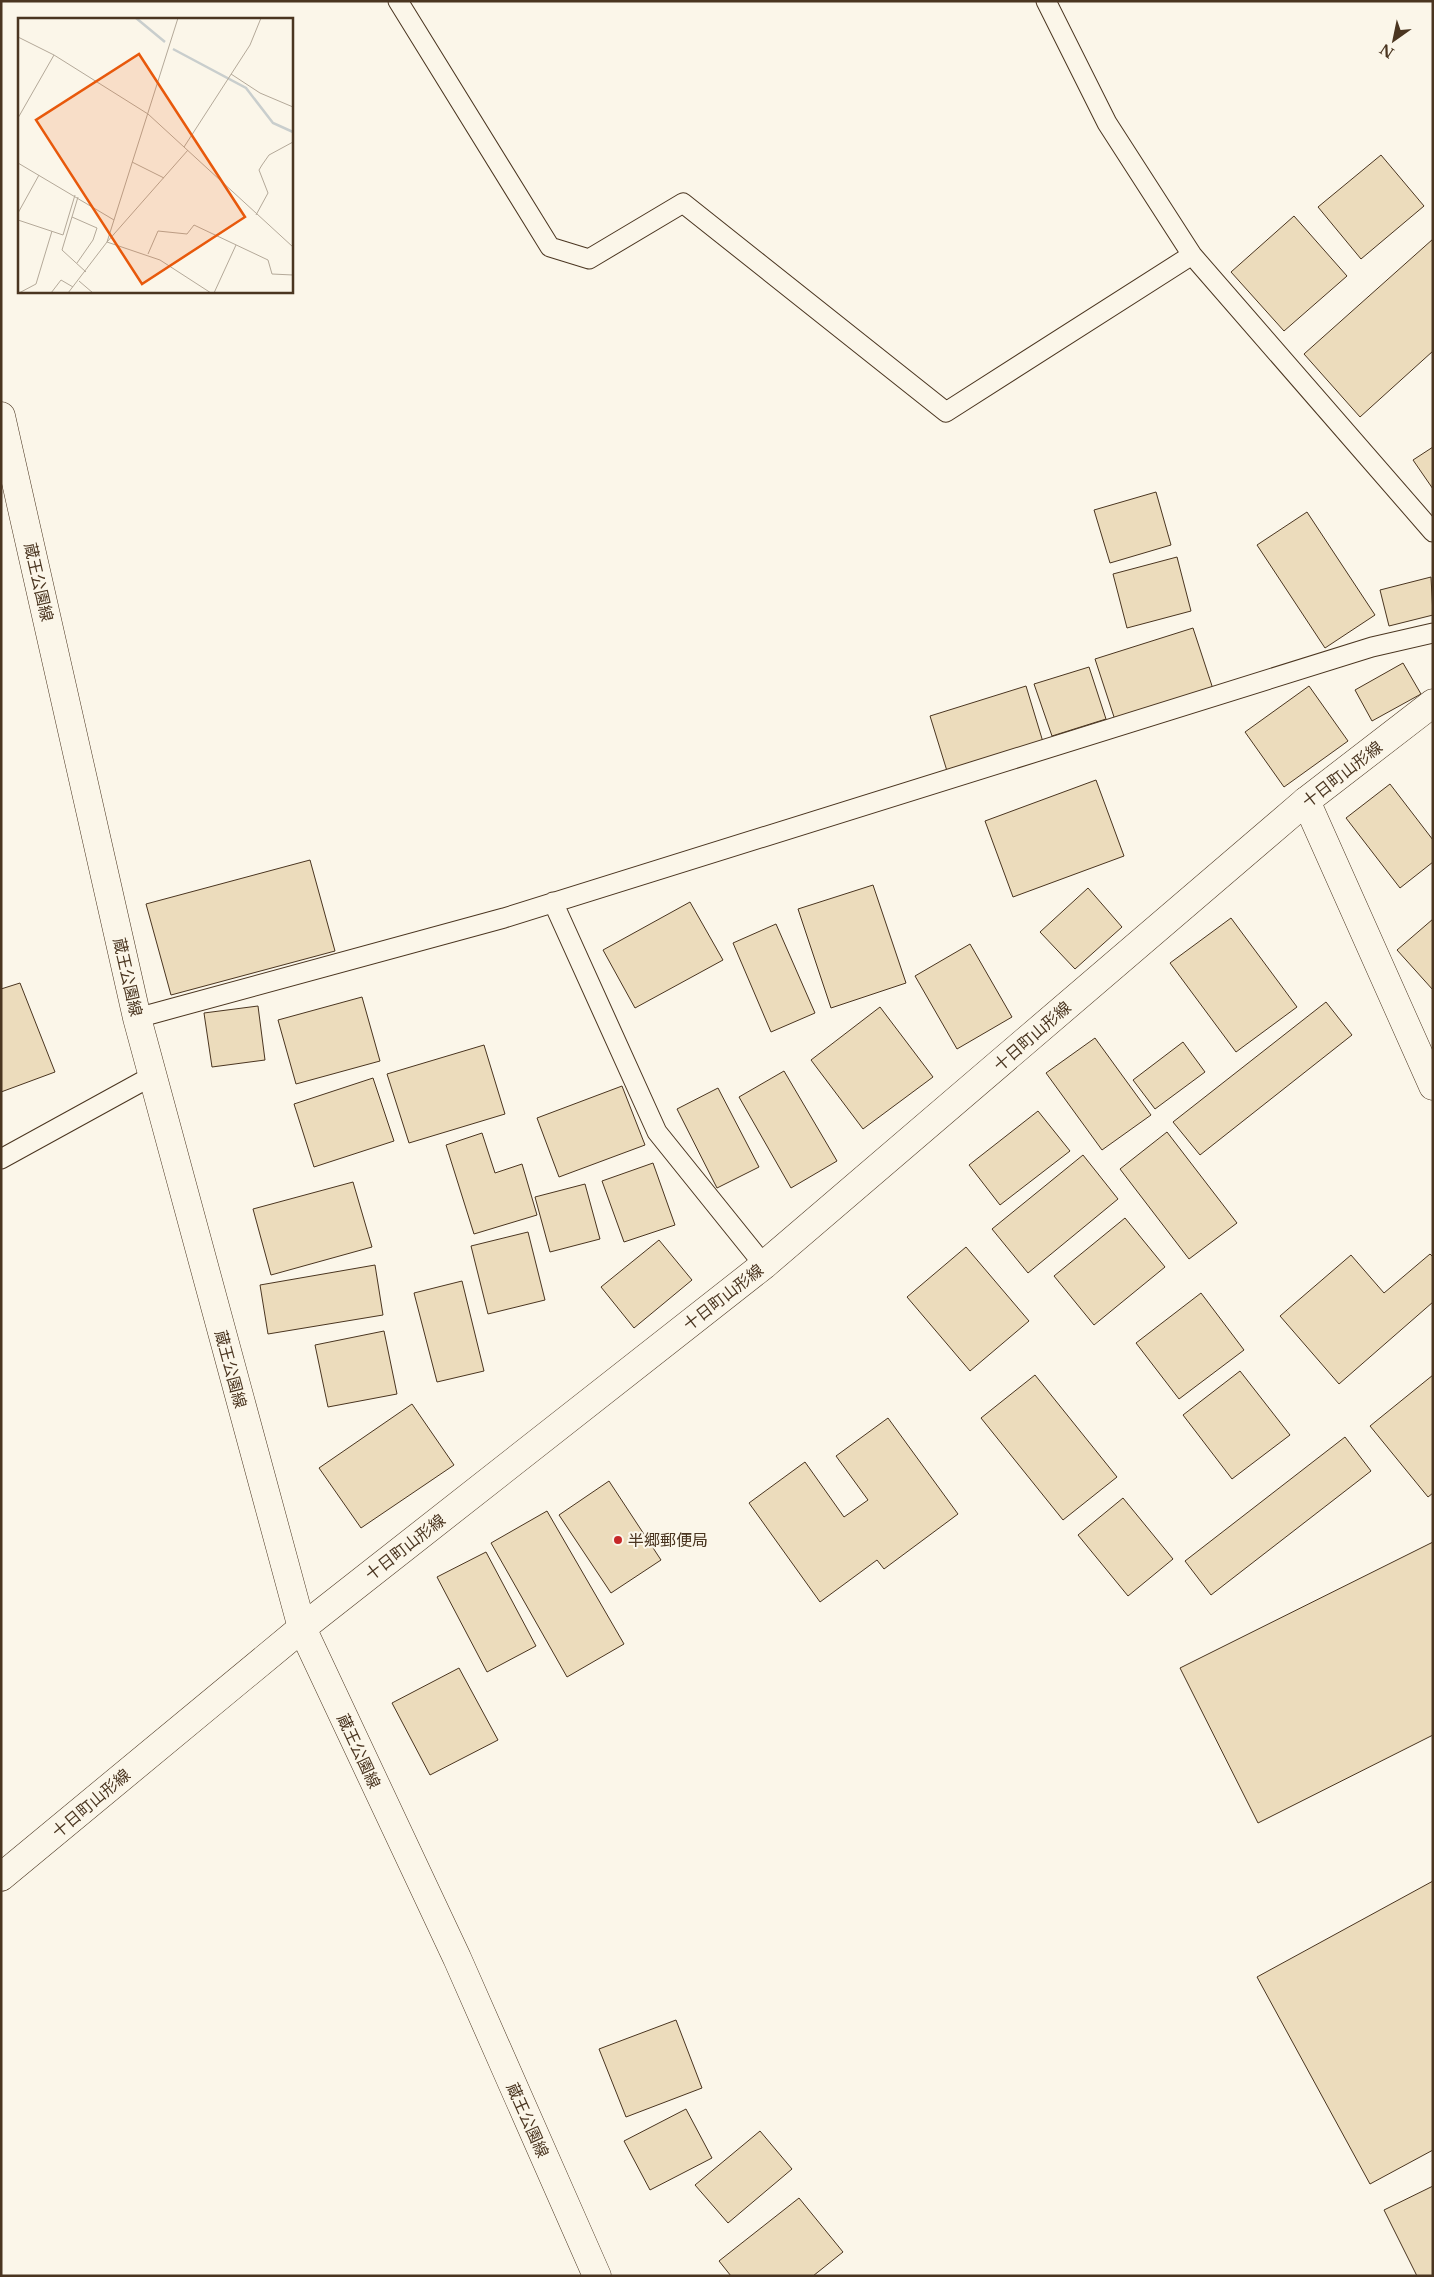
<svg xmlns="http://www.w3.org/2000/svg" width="1434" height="2277" font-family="'Libre Baskerville','Noto Sans JP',serif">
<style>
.building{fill:#ecdcbc;stroke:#4a3520}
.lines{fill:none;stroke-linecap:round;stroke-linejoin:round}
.service-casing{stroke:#4a3520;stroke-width:21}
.tertiary-casing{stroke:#4a3520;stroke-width:29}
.secondary-casing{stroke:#4a3520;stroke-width:29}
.primary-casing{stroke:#4a3520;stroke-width:29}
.service{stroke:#fbf6e9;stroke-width:19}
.tertiary{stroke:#fbf6e9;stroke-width:28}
.secondary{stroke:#fbf6e9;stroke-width:28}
.primary{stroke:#fbf6e9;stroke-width:28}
.poi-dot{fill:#c62828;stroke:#fbf6e9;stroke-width:2}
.labels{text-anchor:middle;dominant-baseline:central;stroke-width:4;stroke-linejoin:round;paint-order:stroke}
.street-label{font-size:16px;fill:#4a3520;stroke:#fbf6e9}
.poi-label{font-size:16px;fill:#4a3520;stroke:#fbf6e9;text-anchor:start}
.inset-river{fill:none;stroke:#c9cecd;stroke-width:2.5}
.inset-road{fill:none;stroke:#b4a999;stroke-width:1}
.view{fill:#e8590c;fill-opacity:0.15;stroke:#e8590c;stroke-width:2.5}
.inset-edge{fill:none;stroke:#4a3520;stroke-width:2.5}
</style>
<rect width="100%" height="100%" fill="#fbf6e9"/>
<path class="building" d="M1381,155L1424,206L1361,259L1318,207Z
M1294,216L1347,276L1284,331L1231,272Z
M1433,239V351L1360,417L1304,354Z
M1433,447V489L1413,460Z
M1156,492L1171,545L1110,563L1094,510Z
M1307,512L1375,615L1325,648L1257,545Z
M1177,557L1191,611L1127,628L1113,574Z
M1431,577L1433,615L1389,626L1380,590Z
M1193,628L1213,689L1115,720L1095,659Z
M1403,663L1421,694L1372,721L1355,690Z
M1089,667L1106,719L1052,736L1034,684Z
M1026,686L1043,742L947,771L930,716Z
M1309,686L1348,741L1284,787L1245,732Z
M1096,780L1124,856L1013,897L985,821Z
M1390,784L1433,840V862L1400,888L1346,818Z
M310,860L335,951L171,995L146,904Z
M873,885L906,983L831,1008L798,909Z
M1088,888L1122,927L1075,969L1040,932Z
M690,902L723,960L635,1008L603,950Z
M1231,918L1297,1007L1236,1052L1170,963Z
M1433,919V990L1397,950Z
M776,924L815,1013L771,1032L733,943Z
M970,944L1012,1017L957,1049L915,976Z
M20,983L55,1072L1,1092V989Z
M362,997L380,1061L296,1084L278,1020Z
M1326,1002L1352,1035L1200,1155L1173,1122Z
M258,1006L265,1060L212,1067L204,1013Z
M880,1007L933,1077L863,1129L811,1060Z
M1095,1038L1151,1115L1102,1150L1046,1073Z
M1183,1042L1205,1072L1155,1109L1133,1080Z
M484,1045L505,1114L409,1143L387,1074Z
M784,1071L837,1161L791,1188L739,1097Z
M373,1078L394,1141L314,1167L294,1104Z
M622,1086L645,1145L559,1177L537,1118Z
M718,1088L759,1167L717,1188L677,1109Z
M1038,1111L1070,1151L1000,1205L969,1165Z
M1167,1132L1237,1223L1189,1259L1120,1169Z
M482,1133L495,1173L522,1164L537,1215L474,1234L446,1145Z
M1083,1155L1118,1199L1028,1273L992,1229Z
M653,1163L675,1225L624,1242L602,1181Z
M353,1182L372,1247L271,1275L253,1209Z
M585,1184L600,1239L550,1252L535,1197Z
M1125,1218L1165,1267L1094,1325L1054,1276Z
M528,1232L545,1300L488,1314L471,1246Z
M659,1240L692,1280L634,1328L601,1287Z
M966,1247L1029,1321L970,1371L907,1297Z
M1430,1254L1433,1257V1302L1339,1384L1280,1316L1351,1255L1384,1293Z
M375,1265L383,1315L268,1334L260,1285Z
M462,1281L484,1371L437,1382L414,1293Z
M1201,1293L1244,1350L1179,1399L1136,1343Z
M384,1331L397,1394L328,1407L315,1345Z
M1240,1371L1290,1435L1232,1479L1183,1415Z
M1035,1375L1117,1477L1063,1520L981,1418Z
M1433,1375V1493L1428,1497L1370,1426Z
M412,1404L454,1465L361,1528L319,1468Z
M888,1418L958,1514L884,1569L877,1560L820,1602L749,1503L805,1462L844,1517L868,1500L836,1456Z
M1345,1437L1371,1471L1211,1595L1185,1561Z
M609,1481L661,1560L611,1593L559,1515Z
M1123,1498L1173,1559L1128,1596L1078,1535Z
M547,1511L624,1644L567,1677L491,1543Z
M1433,1542V1735L1258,1823L1180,1668Z
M486,1552L536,1646L487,1672L437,1577Z
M459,1668L498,1740L430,1775L392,1703Z
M1433,1881V2150L1370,2184L1257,1977Z
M676,2020L702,2088L626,2117L599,2049Z
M686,2109L712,2158L650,2190L624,2141Z
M760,2131L792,2169L728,2223L695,2185Z
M1433,2186V2276H1417L1384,2210Z
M799,2198L843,2252L813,2276H731L719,2261Z"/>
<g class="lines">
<g class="service-casing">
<path id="service" d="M398,1L550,247L589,259L683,203L946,412L1192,255
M1046,1L1107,123L1192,255L1433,532
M553,902L657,1132L764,1265
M137,1018L504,918L1372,647L1433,633
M1,1159L152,1076"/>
</g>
<g class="tertiary-casing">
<path id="tertiary" d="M1306,801L1433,1086"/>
</g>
<g class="secondary-casing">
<path id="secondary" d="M1,1877L302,1628L764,1265L1306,801L1433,703"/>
</g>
<g class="primary-casing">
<path id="primary" d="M1,416L137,1018L302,1628L457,1958L597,2276"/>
</g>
<use href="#service" class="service"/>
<use href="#tertiary" class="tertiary"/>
<use href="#secondary" class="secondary"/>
<use href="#primary" class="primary"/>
</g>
<circle class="poi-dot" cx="618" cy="1540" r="5"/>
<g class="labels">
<g class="street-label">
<text transform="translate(39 582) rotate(77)">蔵王公園線</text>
<text transform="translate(1342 774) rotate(-38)">十日町山形線</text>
<text transform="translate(128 977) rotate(77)">蔵王公園線</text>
<text transform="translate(1032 1036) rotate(-41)">十日町山形線</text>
<text transform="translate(723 1297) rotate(-38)">十日町山形線</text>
<text transform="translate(231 1369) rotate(75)">蔵王公園線</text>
<text transform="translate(405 1547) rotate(-38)">十日町山形線</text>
<text transform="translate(359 1751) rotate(65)">蔵王公園線</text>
<text transform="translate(91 1803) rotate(-40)">十日町山形線</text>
<text transform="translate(528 2120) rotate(66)">蔵王公園線</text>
</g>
<g class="poi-label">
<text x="628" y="1540">半郷郵便局</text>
</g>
</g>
<g transform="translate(18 18)">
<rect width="275" height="275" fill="#fbf6e9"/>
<path class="inset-river" d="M118,0L147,24M155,31L228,70L255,105L275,114"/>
<path class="inset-road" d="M0,19L36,37L130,96L275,229M213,56L242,75L275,89M0,100L36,37M166,129L232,27L243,0M114,144L146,160M0,145L96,202M60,179L44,232L68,254M0,195L21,157M238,197L250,175L241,152L244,147L251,137L275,124M54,199L79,210L75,222L59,245M0,202L45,217L57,177M89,224L170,132M89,224L142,242L193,275M130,236L140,213L169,216L176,207L250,242L254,256L275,257M61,263L75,275M1,275L18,266L34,213M33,275L43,262L55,269M50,275L89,224L160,0M196,275L218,227"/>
<path class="view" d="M121,36L227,199L124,266L18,102Z"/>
<rect width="275" height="275" class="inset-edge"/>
</g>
<rect width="1434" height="2277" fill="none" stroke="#4a3520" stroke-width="5"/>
<g transform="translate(1394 40) rotate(213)" stroke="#fbf6e9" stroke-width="4" paint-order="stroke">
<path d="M0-4L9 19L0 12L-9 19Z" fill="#4a3520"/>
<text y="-8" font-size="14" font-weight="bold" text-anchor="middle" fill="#4a3520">N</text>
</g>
</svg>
